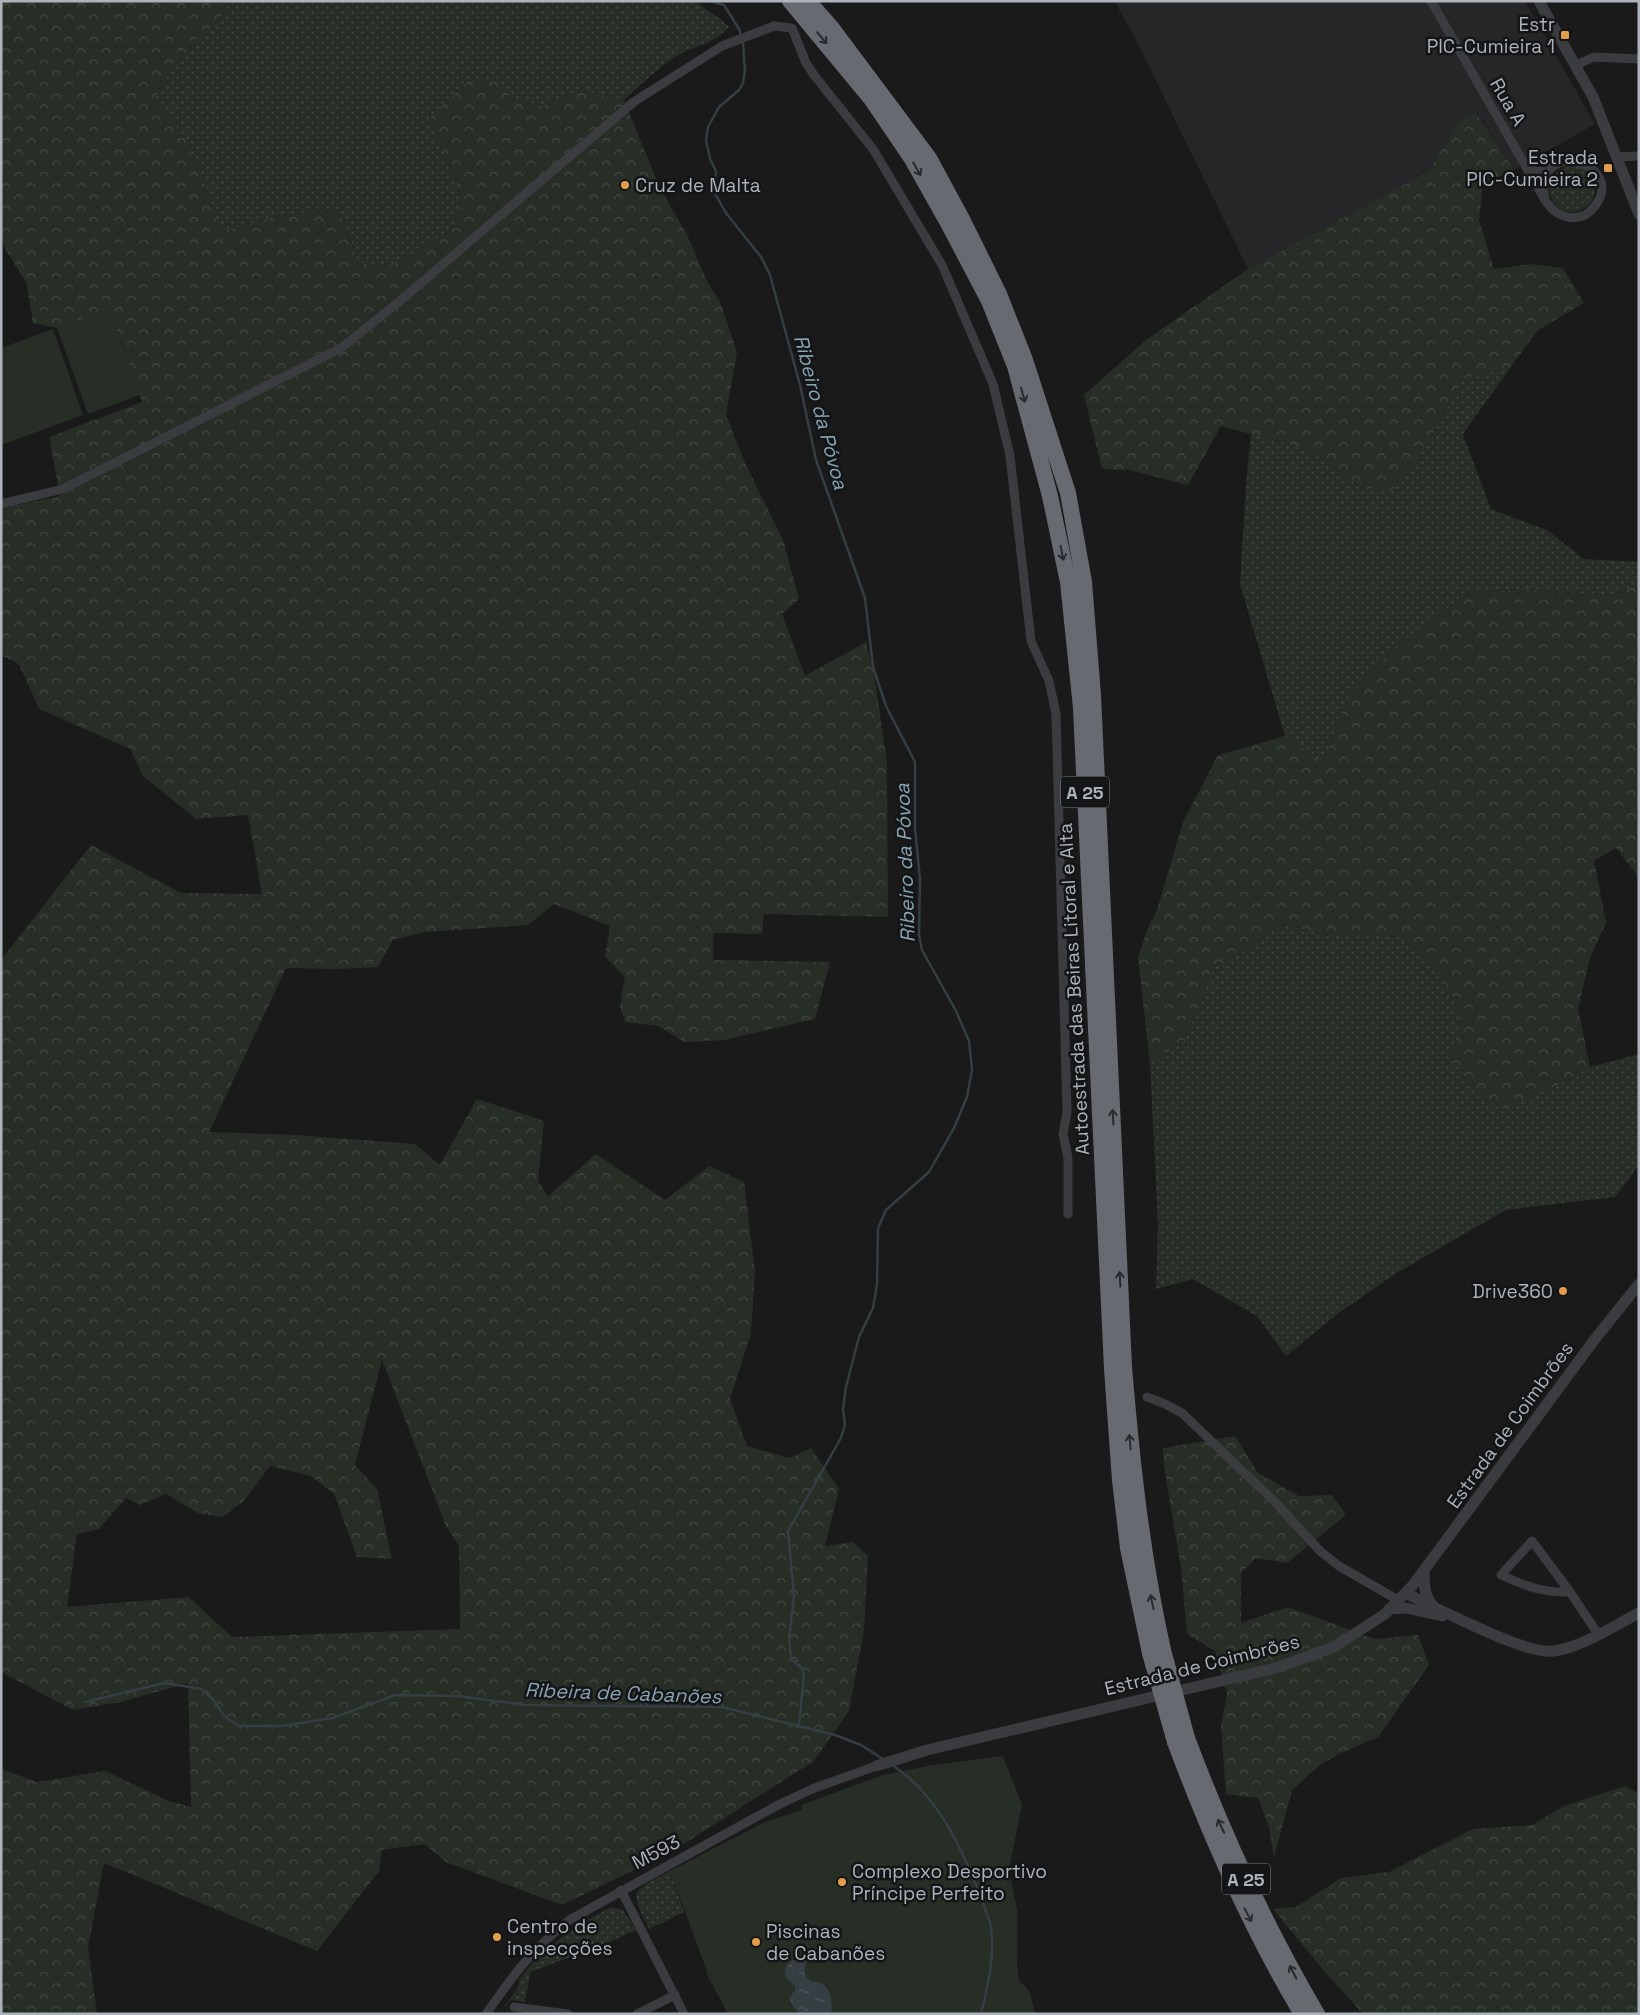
<svg xmlns="http://www.w3.org/2000/svg" width="1640" height="2015" font-family="'Space Grotesk',sans-serif">
<style>
.built{fill:#262628}
.grass{fill:url(#grass-dots)}
.forest{fill:url(#forest-crowns);fill-rule:evenodd}
.pitch{fill:#262e26}
.water{fill:url(#water-ripples)}
.lines{fill:none;stroke-linecap:round;stroke-linejoin:round}
.stream{stroke:#343e43;stroke-width:2.5}
.minor{stroke:#3b3c40;stroke-width:9}
.tertiary{stroke:#3b3c40;stroke-width:11}
.motorway{stroke:#676b71;stroke-width:16}
.motorway-bridge{stroke:#676b71;stroke-width:16}
.oneway{stroke:#292a2d}
.poi-dot{fill:#e29c4b;stroke:#141516;stroke-width:2}
.labels{text-anchor:middle;dominant-baseline:central;stroke-width:5;stroke-linejoin:round;paint-order:stroke}
.shield{fill:#141516;stroke:#7f8489;stroke-width:1}
.shield-label{font-size:18px;font-weight:bold;fill:#adb3ba}
.poi-label{font-size:19px;fill:#adb3ba;stroke:#141516;text-anchor:start}
.street-label{font-size:19px;fill:#adb3ba;stroke:#141516}
.water-label{font-size:20px;font-style:italic;fill:#88a3b1;stroke:#141516}
</style>
<defs>
<pattern id="grass-dots" width="8" height="8" patternUnits="userSpaceOnUse" patternTransform="scale(1.25)"><rect width="8" height="8" fill="#262e26"/><path d="M2 2h.1M6 6h.1" fill="none" stroke="#434a43" stroke-width="1.8" stroke-linecap="round"/></pattern>
<pattern id="forest-crowns" width="20" height="18" patternUnits="userSpaceOnUse" patternTransform="scale(1.25)"><rect width="20" height="18" fill="#262e26"/><path d="M2 6a3 3 0 1 1 6 0M12 15a3 3 0 1 1 6 0" fill="none" stroke="#434a43"/></pattern>
<pattern id="water-ripples" width="26" height="14" patternUnits="userSpaceOnUse" patternTransform="scale(1.25)"><rect width="26" height="14" fill="#343e43"/><path d="M2 4q2-2 4 0t4 0M15 11q2-2 4 0t4 0" fill="none" stroke="#4f585c"/></pattern>
</defs>
<rect width="100%" height="100%" fill="#1a1a1b"/>
<path class="built" d="M1114,1H1525L1595,124L1514,170L1477,112L1458,122L1428,172L1248,269L1132,32Z"/>
<path class="grass" d="M229,1H696C707,12 719,16 729,27C712,44 702,44 682,53C663,63 640,85 624,100L580,90L542,106L511,98L427,120C440,140 464,190 459,212C455,233 404,263 384,266C374,267 366,264 358,261L344,219L334,211L281,215L228,230L217,223C203,174 190,137 153,101C164,80 178,59 194,42C207,29 224,20 229,1Z
M1549 189a23 23 0 1 1 46 0a23 23 0 1 1-46 0Z
M1510,368L1463,434L1491,509L1547,530L1584,559L1639,562V584L1613,595L1525,590L1470,592L1395,647L1349,696L1324,763L1285,736L1240,584L1246,484L1251,434L1292,445L1320,457L1359,487L1424,450L1463,379Z
M1282,924L1317,933L1406,937L1451,992L1463,1029L1564,1082L1590,1067L1639,1054V1165L1615,1197L1506,1210L1398,1272L1340,1312L1286,1356L1257,1316L1193,1279L1156,1289L1158,1225L1150,1063L1185,1041L1213,967L1242,952Z
M670,1871L684,1912L649,1929C628,1888 632,1892 670,1871Z
M611,1907L623,1910L636,1930L603,1945L530,1972L525,2002L511,2000L499,2014L519,1986V1980C544,1946 574,1927 611,1907Z"/>
<path class="forest" d="M1,1H229C224,20 207,29 194,42C178,59 164,80 153,101C190,131 204,178 217,223L228,230L281,215L334,211L344,219L358,261C366,264 374,267 384,266C403,263 455,233 459,212C464,189 440,140 427,120L469,81L498,78L511,98L542,106L580,90L624,100L660,188L688,237L707,281L721,304L737,353L726,415L745,463L783,540L799,599L782,614L805,676L866,642L875,680L887,763L888,917L764,914L762,934L713,933V960L830,962L815,1019L724,1040L685,1042L658,1026L625,1022L620,1006L625,977L605,957L610,926L554,904L528,925L425,932L393,940L378,967L338,969L286,968L209,1132L296,1135L415,1144L440,1165L477,1099L544,1121L538,1181L548,1196L596,1154L665,1200L709,1166L744,1182L755,1272L751,1333L730,1399L747,1446L790,1458L811,1448L839,1489L825,1546L853,1542L868,1556L864,1631L849,1711L814,1761L671,1852L562,1905L446,1862L425,1844L382,1850L379,1871L317,1951L104,1863L88,1947L97,2014H1V1769L37,1782L105,1771L169,1801L191,1807L188,1683L121,1702L73,1710L1,1672V960L91,845L181,893L262,894L248,815L196,819L143,776L130,749L39,709L19,664L1,655V508L60,496L49,437L142,402L110,310L57,328L33,323L26,282L1,242ZM382,1360L446,1526L459,1546L460,1629L232,1637L189,1597L67,1607L77,1534L99,1529L126,1498L140,1505L166,1494L198,1513L222,1517L244,1501L270,1466L311,1476L334,1494L357,1557L392,1559L377,1489L355,1465Z
M1476,112L1514,170L1483,184L1479,220L1494,269L1529,264L1563,268L1584,303L1538,330L1510,368L1463,379L1424,450L1393,490L1359,487L1320,457L1292,445L1221,426L1188,485L1130,470L1102,469L1084,395L1146,340L1248,269L1428,172L1458,122Z
M1639,584V878L1616,848L1594,861L1606,922L1590,958L1578,1009L1590,1067L1564,1082L1505,1109L1477,1095L1448,1052L1463,1029L1451,992L1406,937L1317,933L1282,924L1242,952L1213,967L1185,1041L1150,1063L1138,958L1147,930L1157,910L1183,822L1218,755L1285,736L1324,762L1349,696L1395,647L1470,592L1525,590L1613,595Z
M1235,1436L1258,1473L1299,1496L1332,1495L1346,1515L1287,1563L1256,1558L1241,1573V1623L1288,1607L1375,1639L1418,1635L1429,1665L1378,1737L1339,1754L1320,1765L1292,1790L1274,1858L1269,1827L1258,1798L1226,1794L1221,1726L1227,1694L1215,1651L1187,1634L1181,1568L1164,1466L1163,1448Z
M1625,1786L1639,1794V2014H1363L1324,1971L1273,1909L1296,1907L1341,1878L1389,1872L1473,1829L1532,1825L1564,1806Z"/>
<path class="pitch" d="M110,310L140,395L88,414L57,328Z
M53,329L83,415L1,445V348Z
M1003,1756L1022,1805L1009,1870L1017,1909V1962L1019,1980L1030,1992L1035,2014H728L707,1975L708,1974L670,1871L765,1822L802,1810L801,1805L883,1775L933,1765Z"/>
<path class="water" d="M802,1958L806,1961C806,1967 803,1971 806,1977C810,1983 814,1981 820,1983C831,1986 834,2005 830,2014H800L792,2005L789,1997L795,1991V1986L786,1978L785,1968L791,1961Z"/>
<g class="lines">
<path class="stream" d="M709,1L724,5L739,29L741,36
M743,42L745,71L743,83L739,90L719,107L708,127L706,140L710,159L716,171L714,192L726,213L761,257L770,275L800,385L816,460L865,598L873,667L886,706L915,762V828L920,879L919,935L922,950L956,1011L969,1041L972,1070L967,1097L954,1128L929,1172L886,1210L878,1228L877,1284L873,1308L859,1337L846,1387L843,1409L845,1425L841,1438L788,1531L794,1596L789,1639L791,1659L802,1668L804,1675L799,1725
M85,1702L164,1683L201,1689L213,1699L225,1717L239,1726H281L333,1718L395,1695L458,1696L525,1705L722,1707L835,1735L861,1745L883,1759
M892,1765C937,1794 961,1846 980,1895C983,1905 989,1917 991,1927C995,1956 988,1985 981,2014"/>
<path class="minor" d="M1431,1L1545,200C1556,218 1580,226 1595,206C1628,163 1532,135 1545,200
M1576,65L1594,57L1639,59
M1617,157L1639,156
M1527,167L1536,171L1549,172
M1,504L63,489L341,348L395,305L635,101L722,46L774,26L792,28L806,63L814,75L873,149L942,265L993,384L1010,456L1031,641L1049,681L1056,714L1067,1112L1063,1134L1068,1158V1214
M1147,1397L1165,1404L1182,1413L1275,1502L1320,1551L1339,1566L1398,1600
M1570,1592C1543,1593 1525,1586 1501,1575L1532,1541L1570,1592L1598,1634
M621,1890L684,2014
M514,2007L568,2014
M486,2014C514,1974 532,1949 571,1919L778,1805L812,1789L876,1766
M637,2014L675,1995"/>
<path class="tertiary" d="M1539,1L1593,97L1639,214
M1424,1572C1424,1586 1424,1597 1435,1608C1463,1620 1526,1654 1554,1651C1581,1648 1615,1625 1639,1613
M1406,1593L1433,1607
M1389,1609L1406,1608L1442,1616
M876,1766L927,1750L1276,1668L1334,1647L1385,1614L1413,1585L1595,1339L1639,1284"/>
<path class="motorway" d="M790,1L872,100L912,159L948,223L989,301L1015,366L1050,496L1068,582L1081,708L1112,1369L1120,1480L1128,1548L1150,1653
M808,1L831,27L929,158L962,219L999,294L1025,360L1068,493L1084,582L1093,695L1124,1367C1132,1463 1142,1556 1163,1650
M1187,1738C1223,1834 1265,1926 1317,2014
M1175,1742C1210,1836 1250,1927 1302,2014"/>
<path class="motorway-bridge" d="M1163,1650L1187,1738
M1150,1653L1175,1742"/>
</g>
<defs><path id="oneway-shaft" d="M-6 0H5M1.5-3L5.5 0L1.5 3" fill="none" stroke-width="1.6" stroke-linecap="round" stroke-linejoin="round" transform="scale(1.25)"/></defs>
<g class="oneway">
<use href="#oneway-shaft" transform="translate(822 38) rotate(50)"/>
<use href="#oneway-shaft" transform="translate(917 169) rotate(60)"/>
<use href="#oneway-shaft" transform="translate(1023 395) rotate(75)"/>
<use href="#oneway-shaft" transform="translate(1062 553) rotate(79)"/>
<use href="#oneway-shaft" transform="translate(1113 1117) rotate(-93)"/>
<use href="#oneway-shaft" transform="translate(1120 1279) rotate(-93)"/>
<use href="#oneway-shaft" transform="translate(1130 1442) rotate(-95)"/>
<use href="#oneway-shaft" transform="translate(1152 1602) rotate(-102)"/>
<use href="#oneway-shaft" transform="translate(1221 1826) rotate(-115)"/>
<use href="#oneway-shaft" transform="translate(1248 1915) rotate(62)"/>
<use href="#oneway-shaft" transform="translate(1293 1972) rotate(-117)"/>
</g>
<g class="poi-dot">
<rect x="1560" y="30" width="10" height="10" rx="2.5"/>
<rect x="1603" y="163" width="10" height="10" rx="2.5"/>
<circle cx="625" cy="185" r="5"/>
<circle cx="1563" cy="1291" r="5"/>
<circle cx="842" cy="1882" r="5"/>
<circle cx="497" cy="1937" r="5"/>
<circle cx="756" cy="1942" r="5"/>
</g>
<g class="labels">
<g class="shield">
<rect x="1061" y="776.5" width="48" height="31" rx="4"/>
<rect x="1222" y="1863.5" width="48" height="31" rx="4"/>
</g>
<g class="shield-label">
<text x="1085" y="792">A 25</text>
<text x="1246" y="1879">A 25</text>
</g>
<g class="poi-label">
<text x="1555" y="24" text-anchor="end">Estr<tspan x="1555" dy="22">PIC-Cumieira 1</tspan></text>
<text x="1598" y="157" text-anchor="end">Estrada<tspan x="1598" dy="22">PIC-Cumieira 2</tspan></text>
<text x="635" y="185">Cruz de Malta</text>
<text x="1553" y="1291" text-anchor="end">Drive360</text>
<text x="852" y="1871">Complexo Desportivo<tspan x="852" dy="22">Príncipe Perfeito</tspan></text>
<text x="507" y="1926">Centro de<tspan x="507" dy="22">inspecções</tspan></text>
<text x="766" y="1931">Piscinas<tspan x="766" dy="22">de Cabanões</tspan></text>
</g>
<g class="street-label">
<text transform="translate(1508 102) rotate(60)">Rua A</text>
<text transform="translate(1074 989) rotate(-93)">Autoestrada das Beiras Litoral e Alta</text>
<text transform="translate(1510 1425) rotate(-54)">Estrada de Coimbrões</text>
<text transform="translate(1202 1665) rotate(-14)">Estrada de Coimbrões</text>
<text transform="translate(656 1852) rotate(-28)">M593</text>
</g>
<g class="water-label">
<text transform="translate(821 412) rotate(75)">Ribeiro da Póvoa</text>
<text transform="translate(905 863) rotate(-92)">Ribeiro da Póvoa</text>
<text transform="translate(623 1693) rotate(2)">Ribeira de Cabanões</text>
</g>
</g>
<rect width="1640" height="2015" fill="none" stroke="#adb3ba" stroke-width="5"/>
</svg>
